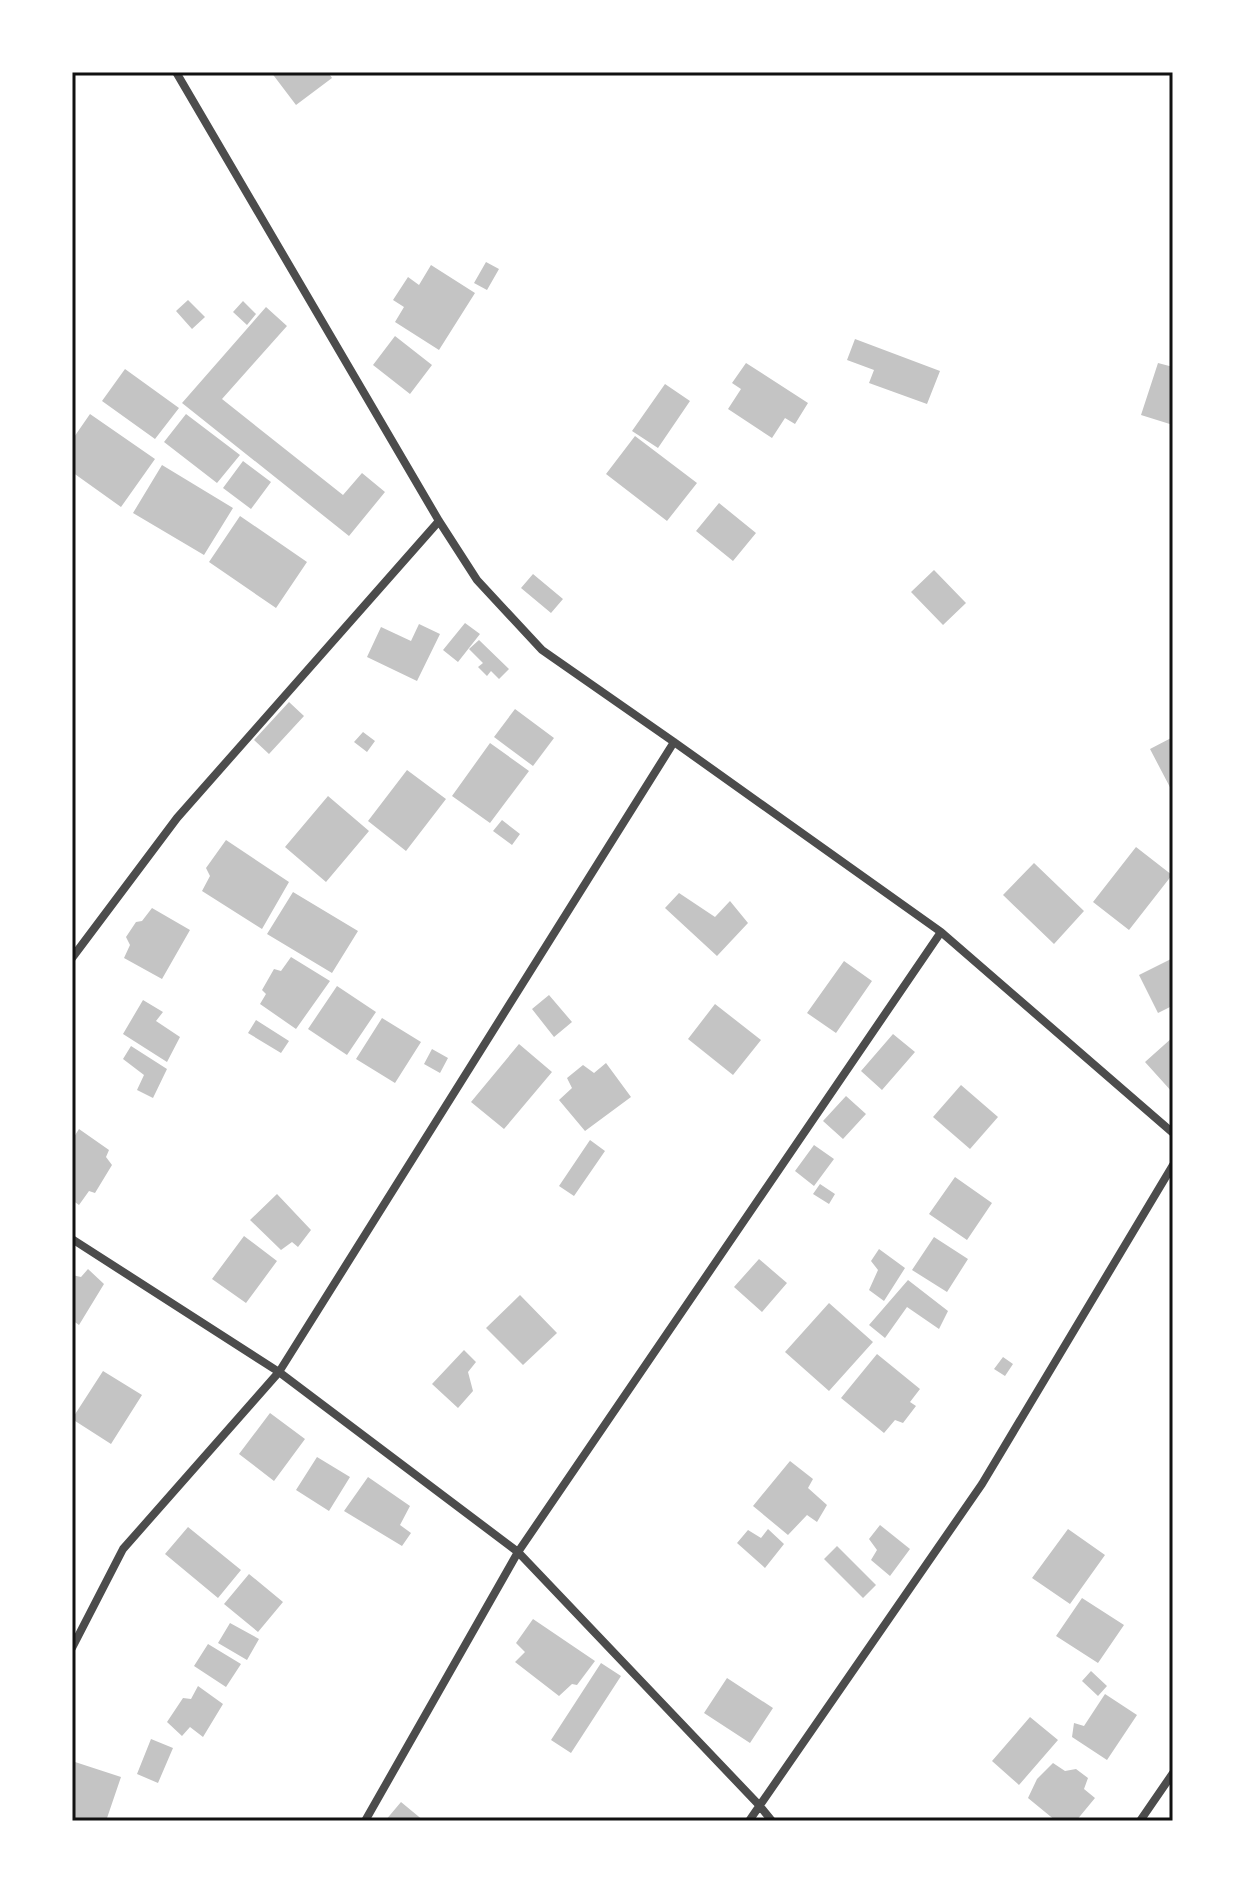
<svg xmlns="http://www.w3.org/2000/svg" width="1245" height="1893" font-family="Helvetica,sans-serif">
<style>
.building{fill:#c4c4c4}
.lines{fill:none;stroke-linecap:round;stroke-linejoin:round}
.minor{stroke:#4c4c4c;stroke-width:8}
.neatline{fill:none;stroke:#111;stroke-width:3}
</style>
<rect width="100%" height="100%" fill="#fff"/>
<path class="building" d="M271,72H328L332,78L296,105Z
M486,262L499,269L487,290L474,283Z
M431,265L475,293L439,350L395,322L404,307L393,300L408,277L419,285Z
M188,300L205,317L192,329L176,311Z
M243,301L256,314L247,325L233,312Z
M266,307L287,326L222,399L343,495L362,473L385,492L349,536L182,403Z
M395,336L432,365L410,394L373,365Z
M855,339L940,371L927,404L869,383L874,370L847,360Z
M746,363L808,403L795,424L785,418L772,438L728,409L741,389L732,383Z
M1158,363L1173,367V425L1141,415Z
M125,369L179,408L155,439L102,401Z
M665,384L690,401L658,448L632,431Z
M90,414L155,459L121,507L72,472V440Z
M186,414L240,455L217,483L164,442Z
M635,436L697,483L667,521L606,474Z
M243,461L271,482L251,509L223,488Z
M162,465L233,508L204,555L133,513Z
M719,503L756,533L733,561L696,531Z
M240,516L307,562L276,608L209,562Z
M934,570L966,603L943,625L911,592Z
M533,574L563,599L551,613L521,588Z
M465,623L480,634L458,662L443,650Z
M419,624L440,634L417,681L367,657L381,627L411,641Z
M479,640L509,669L499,679L491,671L487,676L478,667L483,663L469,649Z
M289,702L304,716L269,754L254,740Z
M515,709L554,738L533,766L494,737Z
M363,732L375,741L367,752L354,742Z
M1173,737V793L1150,749Z
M490,743L529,771L490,823L452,796Z
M407,770L446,799L406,851L368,821Z
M328,796L369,831L326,882L285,847Z
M502,820L520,834L512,845L493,831Z
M226,840L289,882L262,929L202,891L210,876L206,868Z
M1136,847L1172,875L1129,930L1093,902Z
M1034,863L1084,911L1054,944L1003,895Z
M293,892L358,931L332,973L267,934Z
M679,893L715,917L730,901L748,923L717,956L665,908Z
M152,908L190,930L162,979L124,958L130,945L126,937L136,922L142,921Z
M291,957L330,981L296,1029L260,1004L266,994L262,990L274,969L281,971Z
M1173,958V1010L1170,1007L1158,1013L1139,975Z
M844,961L872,981L836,1033L807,1013Z
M337,986L376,1012L347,1055L308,1029Z
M549,995L572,1022L554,1037L532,1009Z
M143,1000L163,1012L156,1021L180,1037L167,1062L123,1034Z
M715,1004L761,1040L733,1075L688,1039Z
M382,1018L421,1042L395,1083L356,1059Z
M256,1020L289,1041L281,1053L248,1033Z
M893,1034L915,1052L882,1090L861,1071Z
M1173,1037V1093L1145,1062Z
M519,1044L552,1072L504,1129L471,1102Z
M131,1046L167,1069L153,1098L137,1090L144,1075L123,1059Z
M432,1049L448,1058L440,1073L424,1064Z
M606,1063L631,1097L585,1131L559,1100L572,1088L567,1078L583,1065L594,1073Z
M961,1085L998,1117L970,1149L933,1117Z
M846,1096L866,1114L843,1139L823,1121Z
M79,1129L109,1150L106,1157L112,1165L95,1193L89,1191L79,1205L72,1200V1140Z
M590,1140L605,1151L574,1196L559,1186Z
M814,1145L834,1159L814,1186L795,1171Z
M955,1177L992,1203L967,1240L929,1214Z
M820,1184L835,1194L829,1204L813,1194Z
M277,1194L311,1230L298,1247L292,1242L281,1250L250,1220Z
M244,1236L277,1261L246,1303L212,1279Z
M934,1237L968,1259L947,1292L912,1270Z
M879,1249L905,1268L884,1301L869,1290L878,1270L871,1261Z
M759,1259L787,1283L762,1312L734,1287Z
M88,1269L104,1284L79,1325L72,1320V1275L81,1277Z
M908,1280L948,1311L939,1329L907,1307L885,1338L869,1325Z
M520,1295L557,1333L523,1365L486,1328Z
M829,1303L873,1342L829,1391L785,1352Z
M464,1350L476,1362L468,1372L473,1391L458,1408L432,1384Z
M877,1354L920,1389L910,1402L916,1406L903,1423L895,1420L884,1433L841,1398Z
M1003,1357L1013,1364L1005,1376L994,1369Z
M103,1371L142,1395L111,1444L72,1419Z
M270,1413L305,1439L274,1481L239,1454Z
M317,1457L350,1477L329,1511L296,1490Z
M790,1461L813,1479L808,1488L827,1505L817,1522L807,1515L788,1535L753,1506Z
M368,1477L410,1506L400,1525L411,1533L402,1546L344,1511Z
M880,1525L910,1549L890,1576L871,1560L877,1550L869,1539Z
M188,1527L241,1570L218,1598L165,1554Z
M768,1529L784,1544L765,1568L737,1543L748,1530L761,1538Z
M1068,1529L1105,1555L1070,1604L1032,1578Z
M837,1546L876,1585L863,1598L824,1559Z
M249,1574L283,1602L258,1632L224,1604Z
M1082,1598L1124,1625L1098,1663L1056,1636Z
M533,1619L595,1661L577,1685L572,1684L559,1696L515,1662L525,1652L516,1643Z
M230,1623L259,1639L247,1660L218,1643Z
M208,1644L241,1664L226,1687L194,1666Z
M601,1663L621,1676L571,1753L551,1740Z
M1091,1671L1107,1686L1098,1696L1082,1681Z
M727,1678L773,1708L750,1743L704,1713Z
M198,1686L223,1704L203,1737L190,1727L182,1736L167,1722L183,1698L191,1699Z
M1105,1694L1137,1715L1107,1760L1072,1737L1074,1723L1084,1726Z
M1030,1717L1058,1740L1019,1785L992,1761Z
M151,1739L173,1748L158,1783L137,1774Z
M72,1761L121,1777L106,1821H85L72,1817Z
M1053,1763L1065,1771L1076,1769L1088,1778L1084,1789L1095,1798L1076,1821H1056L1028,1798L1037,1779Z
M401,1802L424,1821H385Z"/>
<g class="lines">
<path class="minor" d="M176,72L439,521L477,580L542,650L674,742L941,932L1173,1133
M72,958L177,818L439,521
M72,1239L279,1372L518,1552L759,1805L772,1821
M72,1648L123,1549L279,1372L674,742
M365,1821L518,1552L941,932
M749,1821L982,1484L1173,1165
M1140,1821L1173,1773"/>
</g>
<rect width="1245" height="1893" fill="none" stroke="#ffffff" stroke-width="148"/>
<rect x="74" y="74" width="1097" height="1745" class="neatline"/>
</svg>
